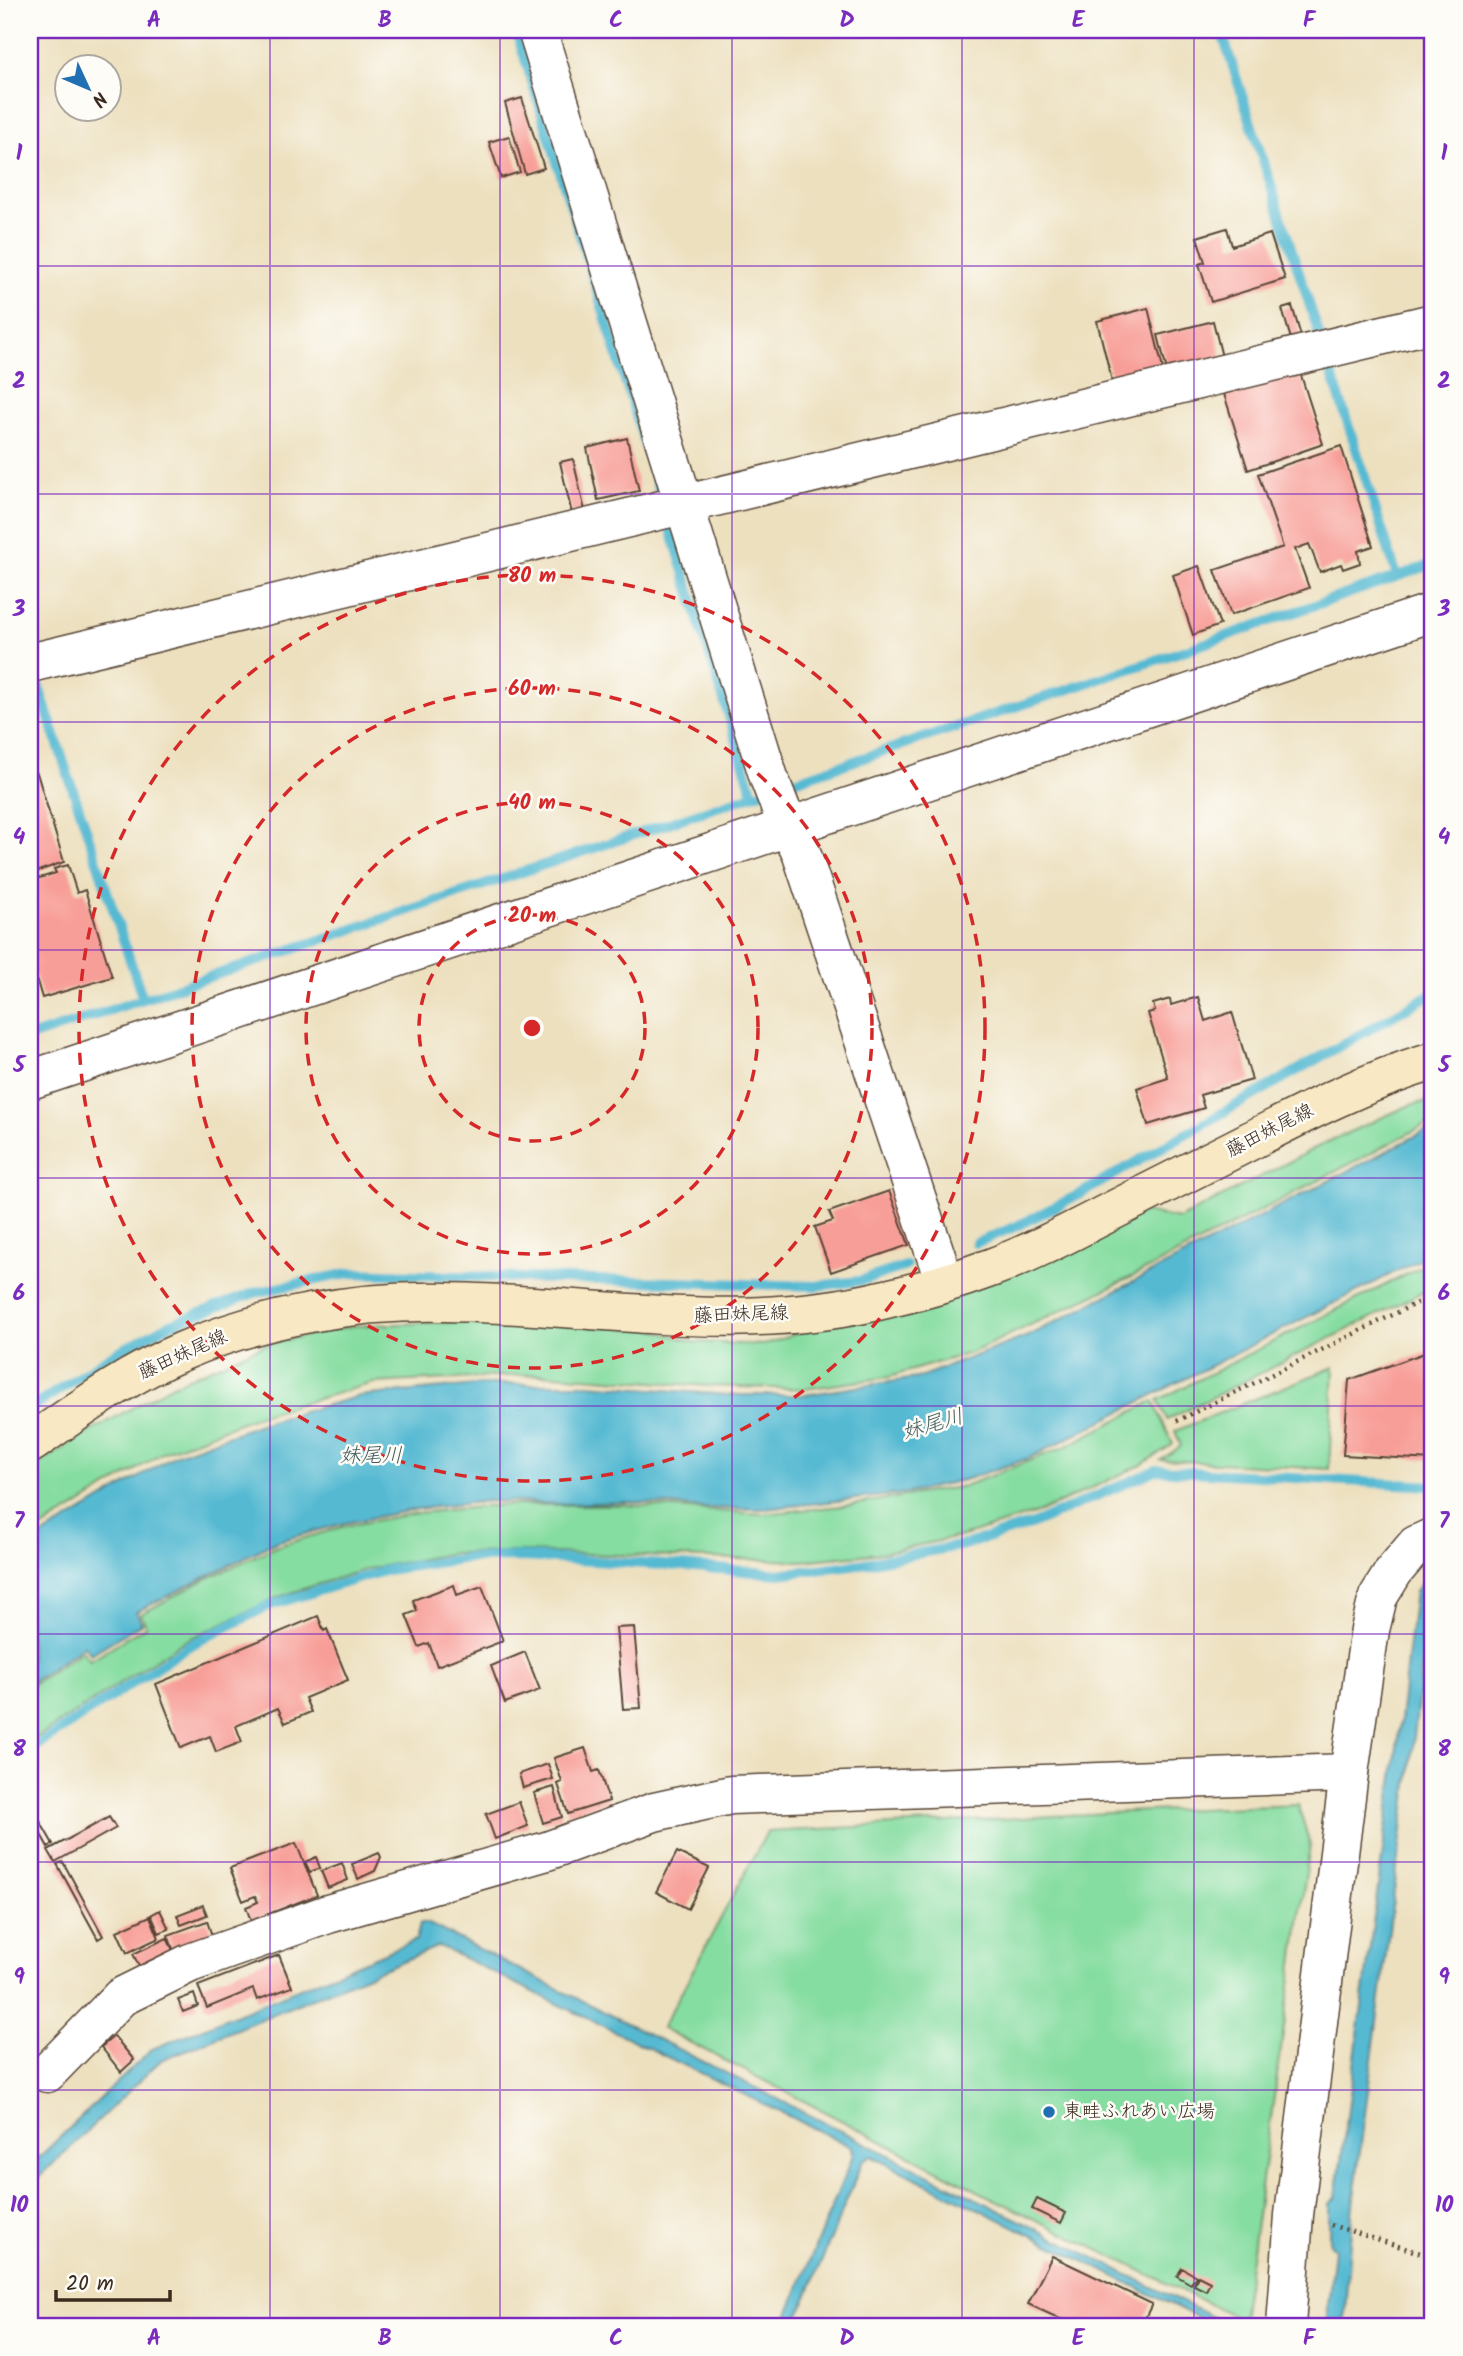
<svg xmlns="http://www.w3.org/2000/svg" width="1463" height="2356" font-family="Kalam,'Klee One',sans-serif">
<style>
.green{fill:#86dda1;stroke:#608460;stroke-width:2}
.water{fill:#54b9d2;stroke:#487278;stroke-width:2}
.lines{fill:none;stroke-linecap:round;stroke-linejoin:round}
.stream{stroke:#54b9d2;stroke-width:10}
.building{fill:#f89e98}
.minor-casing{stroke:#564536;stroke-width:41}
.tertiary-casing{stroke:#564536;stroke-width:41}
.secondary-casing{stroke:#564536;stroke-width:41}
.path{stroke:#564536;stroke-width:4.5;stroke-dasharray:2 5;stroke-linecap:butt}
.minor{stroke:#fff;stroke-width:38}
.tertiary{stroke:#fff;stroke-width:38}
.secondary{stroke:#f8e8c3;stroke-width:38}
.grid{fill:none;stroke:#7b2cbf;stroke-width:2;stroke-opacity:0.55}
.ring{fill:none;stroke:#d62828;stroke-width:3.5;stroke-dasharray:12 9}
.poi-dot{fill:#1f6fb2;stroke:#fdfcf7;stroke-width:2.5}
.labels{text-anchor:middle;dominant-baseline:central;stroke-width:5;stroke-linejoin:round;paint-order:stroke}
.street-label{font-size:19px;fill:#3b2a1e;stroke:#fdfcf7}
.poi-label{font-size:19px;fill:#3b2a1e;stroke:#fdfcf7;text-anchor:start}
.water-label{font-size:21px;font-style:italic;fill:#445c5d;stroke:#fdfcf7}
.centre{fill:#d62828;stroke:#fdfcf7;stroke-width:3.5}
.ring-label{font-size:21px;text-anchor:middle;font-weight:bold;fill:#d62828;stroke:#fdfcf7;stroke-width:5;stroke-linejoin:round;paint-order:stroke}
.neatline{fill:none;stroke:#7b2cbf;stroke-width:2.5}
.grid-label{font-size:23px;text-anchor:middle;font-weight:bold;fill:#7b2cbf}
</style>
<rect width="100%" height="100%" fill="#fdfcf7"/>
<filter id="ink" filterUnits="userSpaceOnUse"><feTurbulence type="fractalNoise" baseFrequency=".0143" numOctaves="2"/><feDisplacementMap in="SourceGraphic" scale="14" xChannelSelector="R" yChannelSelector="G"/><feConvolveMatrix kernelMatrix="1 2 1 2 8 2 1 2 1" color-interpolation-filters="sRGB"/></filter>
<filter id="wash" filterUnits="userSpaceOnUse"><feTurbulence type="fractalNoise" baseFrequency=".00686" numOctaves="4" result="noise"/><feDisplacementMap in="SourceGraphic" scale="28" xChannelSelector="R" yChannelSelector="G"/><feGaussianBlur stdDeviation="1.57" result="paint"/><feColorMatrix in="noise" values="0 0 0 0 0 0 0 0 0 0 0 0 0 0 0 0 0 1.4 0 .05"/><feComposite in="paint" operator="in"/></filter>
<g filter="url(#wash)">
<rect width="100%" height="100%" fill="#ede0bf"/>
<path class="green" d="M1433,1100V1121L1140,1273L973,1352L889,1377L804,1389L708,1386L541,1374L373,1383L260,1415L164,1452L30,1536V1470L82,1436L173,1385L266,1344L353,1326L446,1322L548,1324L654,1330L694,1342L764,1345L1144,1212L1179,1219L1325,1143L1410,1105Z
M1433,1261V1287L1167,1420L1158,1400Z
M1334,1367L1329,1469L1161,1460L1181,1446L1175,1431Z
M1153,1401L1173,1444L1141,1465L1040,1512L963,1536L881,1553L801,1561L524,1552L454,1553L367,1569L278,1597L181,1643L30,1742V1686L82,1651L90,1660L146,1626L141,1614L206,1579L275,1547L345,1526L417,1513L500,1505H627L763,1514L851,1505L965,1486L1067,1446Z
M1298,1805L1310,1845L1242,2320L990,2197L662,2028L767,1832L1125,1812Z"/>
<path class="water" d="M1433,1127V1253L1029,1458L967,1479L909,1493L765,1509L704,1508L633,1502L562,1504L489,1501L418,1509L345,1523L275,1542L136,1612L142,1623L91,1654L84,1646L30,1683V1543L177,1454L266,1422L360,1396L486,1384H588L728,1395H803L917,1378L1028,1336Z
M1433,1570L1413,1746L1352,2213L1344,2326H1326L1334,2248L1329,2243V2204L1336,2198L1397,1747L1415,1591Z
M420,1923H427L1230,2326H1207L1201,2319L871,2156L863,2160L795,2326H783L853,2155L852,2147L439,1946L161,2060L30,2186V2166L152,2049L416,1940Z"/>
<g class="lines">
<path class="stream" d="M516,30L660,493
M1221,30L1397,576
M667,517L753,794
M36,679L143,999
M30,1037L1186,650L1433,564
M976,1243L1019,1225L1082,1193L1433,993
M30,1409L110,1356L171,1324L254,1293L349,1273L816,1286L860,1281L906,1266
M30,1750L187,1647L268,1606L387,1570L468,1558L522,1557L682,1566L779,1574L860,1564L964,1545L1033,1524L1156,1470L1433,1486"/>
</g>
<g id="blocks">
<path class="building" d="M522,98L544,168L525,174L505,103Z
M509,136L520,172L501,178L489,142Z
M1227,228L1232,246L1270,234L1285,279L1211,302L1199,264L1205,262L1197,237Z
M1292,306L1301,336L1291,339L1282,309Z
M1148,308L1164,373L1113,385L1097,321Z
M1213,321L1222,357L1167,371L1158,335Z
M1299,369L1323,444L1248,470L1224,394Z
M627,438L639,491L598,500L587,448Z
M1341,446L1373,546L1358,551L1360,563L1343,569L1341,564L1320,572L1309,544L1295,549L1309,588L1231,615L1215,570L1283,547L1258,474Z
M573,459L585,511L572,514L560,462Z
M1199,566L1220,625L1193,635L1173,575Z
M37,773L64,862L30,874V776Z
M68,865L77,893L85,890L112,977L42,998L30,958V881L56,873L54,869Z
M1198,997L1205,1021L1232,1012L1252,1080L1200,1095L1204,1108L1148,1125L1137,1088L1168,1078L1148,1013L1155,1011L1153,1004L1170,999L1171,1005Z
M889,1191L909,1245L831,1272L815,1227L833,1221L829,1212Z
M1433,1350V1460L1343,1455L1349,1380Z
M454,1585L457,1595L482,1586L503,1641L437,1666L429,1643L419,1647L406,1615L417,1611L413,1600Z
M318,1616L324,1631L327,1629L348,1680L305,1698L311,1712L285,1723L278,1708L236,1726L242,1742L216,1752L210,1736L181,1748L156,1684Z
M634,1627L641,1708L623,1709L616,1628Z
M525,1652L540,1690L505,1703L491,1666Z
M585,1748L593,1772L599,1770L609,1801L568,1814L558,1784L562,1782L554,1758Z
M548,1764L553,1779L523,1788L519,1774Z
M554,1787L562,1817L543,1823L534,1793Z
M519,1802L528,1826L495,1839L486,1814Z
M30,1804L53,1844L48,1847L30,1815Z
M109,1817L116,1828L55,1862L48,1850Z
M296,1843L317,1895L251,1921L246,1907L258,1902L255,1896L243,1901L230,1868Z
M677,1852L709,1868L688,1909L656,1892Z
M379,1853L381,1857L375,1871L358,1879L352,1864Z
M316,1857L320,1868L310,1872L305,1862Z
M63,1862L103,1936L98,1939L57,1864Z
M342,1863L348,1880L328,1888L321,1871Z
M203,1905L207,1915L181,1925L177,1915Z
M160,1910L169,1929L159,1933L151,1915Z
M150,1916L159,1938L127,1953L117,1931Z
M207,1921L212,1936L174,1952L168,1935Z
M167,1938L173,1950L139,1966L133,1954Z
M279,1955L292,1987L257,2000L253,1989L207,2008L198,1986Z
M194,1994L198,2006L183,2012L178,2000Z
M114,2036L134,2060L121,2072L101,2047Z
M1037,2199L1066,2213L1061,2223L1032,2209Z
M1052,2256L1152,2304L1141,2326H1075L1028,2304Z
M1182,2268L1196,2276L1191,2284L1177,2276Z
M1198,2276L1210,2282L1206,2291L1194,2285Z"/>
</g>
</g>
<g filter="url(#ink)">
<use href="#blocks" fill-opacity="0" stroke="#564536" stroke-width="2"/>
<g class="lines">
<g class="minor-casing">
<path id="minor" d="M537,30L769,778L788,827L801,852L945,1283
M30,663L1433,323
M30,1080L1433,612
M47,2073L121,1997L190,1963L328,1914L547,1851L654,1812L731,1795L1349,1773"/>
</g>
<g class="tertiary-casing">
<path id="tertiary" d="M1286,2326L1294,2215L1349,1773L1370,1630L1378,1597L1394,1571L1416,1545L1433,1537"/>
</g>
<g class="secondary-casing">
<path id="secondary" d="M30,1444C79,1410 128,1374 183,1351C264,1316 358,1300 446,1302C596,1304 736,1336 886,1299C922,1291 958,1280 993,1267C1033,1252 1071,1232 1108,1213C1153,1190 1197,1168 1242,1145C1304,1113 1366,1081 1433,1061"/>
</g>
<path class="path" d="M1177,1421L1433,1295
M1331,2225L1433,2257"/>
<use href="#minor" class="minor"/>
<use href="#tertiary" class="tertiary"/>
<use href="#secondary" class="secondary"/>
</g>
</g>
<path class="grid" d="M270,30V2326M500,30V2326M732,30V2326M962,30V2326M1194,30V2326M30,266H1433M30,494H1433M30,722H1433M30,950H1433M30,1178H1433M30,1406H1433M30,1634H1433M30,1862H1433M30,2090H1433"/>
<g class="ring">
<circle cx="532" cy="1028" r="113"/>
<circle cx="532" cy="1028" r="226"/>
<circle cx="532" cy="1028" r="340"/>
<circle cx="532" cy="1028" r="453"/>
</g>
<circle class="poi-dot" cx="1049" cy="2112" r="7"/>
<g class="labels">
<g class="street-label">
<text transform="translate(1270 1131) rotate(-27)">藤田妹尾線</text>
<text transform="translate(741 1315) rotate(-2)">藤田妹尾線</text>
<text transform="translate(183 1355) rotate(-24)">藤田妹尾線</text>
</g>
<g class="poi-label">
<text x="1063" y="2112">東畦ふれあい広場</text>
</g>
<g class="water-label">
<text transform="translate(933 1425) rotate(-16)">妹尾川</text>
<text x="371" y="1456">妹尾川</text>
</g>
</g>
<circle cx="532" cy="1028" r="10" class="centre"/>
<g class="ring-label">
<text x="532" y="582">80 m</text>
<text x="532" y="695">60 m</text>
<text x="532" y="809">40 m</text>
<text x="532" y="922">20 m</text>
</g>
<rect width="1463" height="2356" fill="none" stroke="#fdfcf7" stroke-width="77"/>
<g transform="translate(88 88) rotate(134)"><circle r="33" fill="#fdfcf7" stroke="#afa8a0" stroke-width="2"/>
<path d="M0-5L12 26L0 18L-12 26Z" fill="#1f6fb2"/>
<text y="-10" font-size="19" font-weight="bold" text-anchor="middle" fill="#3b2a1e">N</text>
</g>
<path d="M56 2290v10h114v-10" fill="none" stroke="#3b2a1e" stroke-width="3.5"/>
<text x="66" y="2290" font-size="21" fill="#3b2a1e" stroke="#fdfcf7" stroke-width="5" paint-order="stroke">20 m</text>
<rect x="38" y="38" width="1386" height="2280" class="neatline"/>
<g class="grid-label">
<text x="154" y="27">A</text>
<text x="385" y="27">B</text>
<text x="616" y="27">C</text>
<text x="847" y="27">D</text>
<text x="1078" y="27">E</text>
<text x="1309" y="27">F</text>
<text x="19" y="160">1</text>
<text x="1444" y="160">1</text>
<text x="19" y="388">2</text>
<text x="1444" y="388">2</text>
<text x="19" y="616">3</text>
<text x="1444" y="616">3</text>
<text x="19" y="844">4</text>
<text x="1444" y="844">4</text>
<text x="19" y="1072">5</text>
<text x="1444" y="1072">5</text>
<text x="19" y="1300">6</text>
<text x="1444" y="1300">6</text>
<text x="19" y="1528">7</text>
<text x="1444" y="1528">7</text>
<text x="19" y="1756">8</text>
<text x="1444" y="1756">8</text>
<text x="19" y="1984">9</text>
<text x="1444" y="1984">9</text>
<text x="19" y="2212">10</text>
<text x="1444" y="2212">10</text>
<text x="154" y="2345">A</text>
<text x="385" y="2345">B</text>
<text x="616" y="2345">C</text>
<text x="847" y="2345">D</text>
<text x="1078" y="2345">E</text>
<text x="1309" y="2345">F</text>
</g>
</svg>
